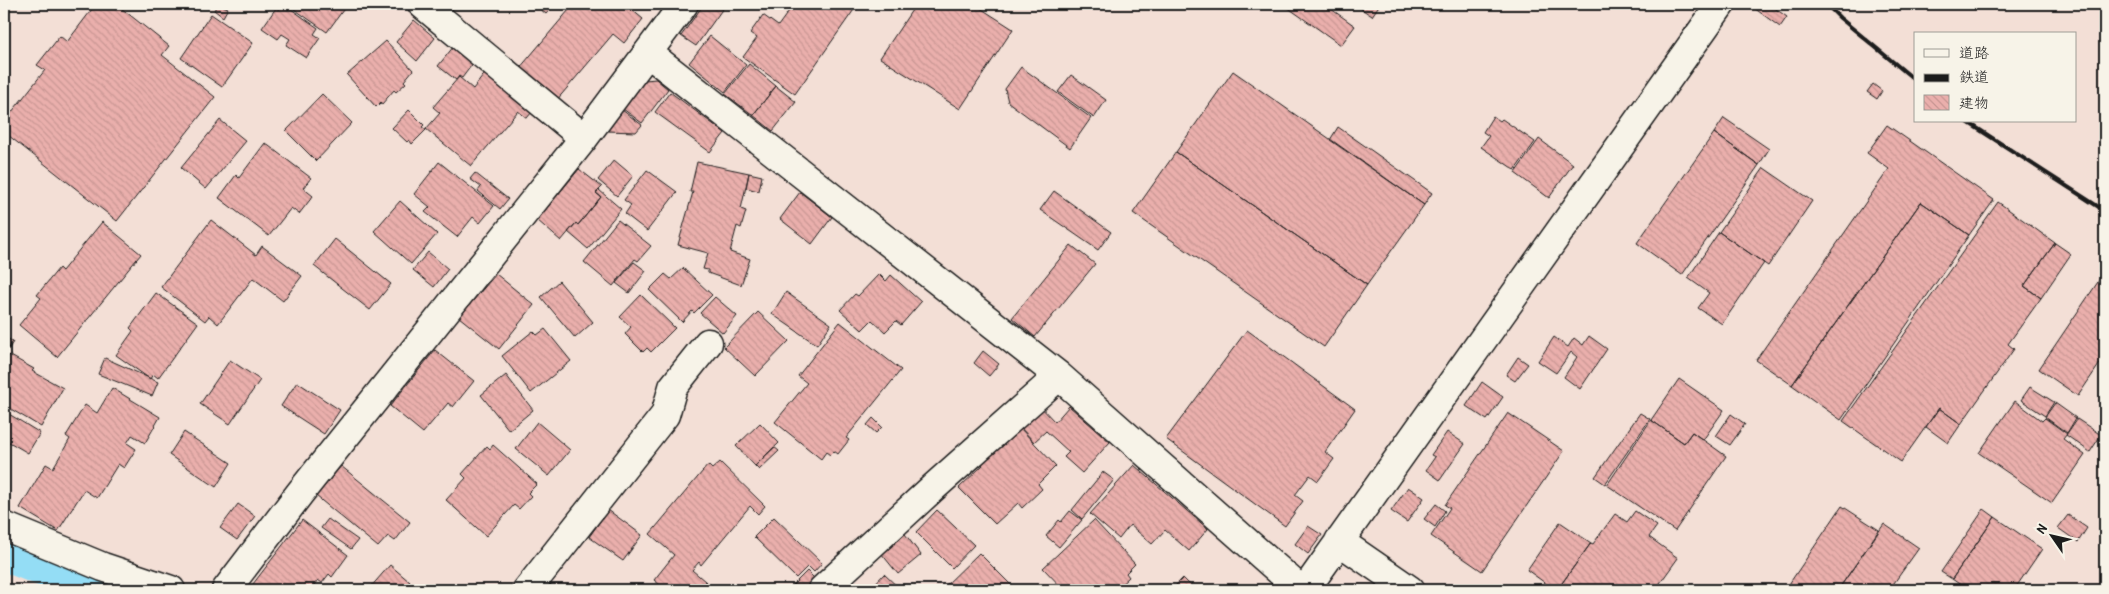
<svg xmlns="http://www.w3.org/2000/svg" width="2109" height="594" font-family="'Patrick Hand','Klee One',sans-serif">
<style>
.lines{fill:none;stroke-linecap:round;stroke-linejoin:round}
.canal{stroke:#94ddf5;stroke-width:34}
.building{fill:url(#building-back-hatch);stroke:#1c1c1c}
.minor-casing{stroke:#1c1c1c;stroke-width:31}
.minor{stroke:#f7f3e8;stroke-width:28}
.rail{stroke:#1c1c1c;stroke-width:4}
</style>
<defs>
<pattern id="building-back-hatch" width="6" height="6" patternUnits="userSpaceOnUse" patternTransform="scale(1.25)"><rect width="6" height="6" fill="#eaafac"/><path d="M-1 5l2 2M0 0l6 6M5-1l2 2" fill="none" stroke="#c89693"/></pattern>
</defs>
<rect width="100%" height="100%" fill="#f3dfd6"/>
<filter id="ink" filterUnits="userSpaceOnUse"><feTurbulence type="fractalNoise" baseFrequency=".02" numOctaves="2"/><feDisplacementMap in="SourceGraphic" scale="10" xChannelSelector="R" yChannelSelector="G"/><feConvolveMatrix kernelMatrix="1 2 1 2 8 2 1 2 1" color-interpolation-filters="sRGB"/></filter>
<g filter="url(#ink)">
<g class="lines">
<path class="canal" d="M4,554L94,590"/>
</g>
<path class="building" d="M96,4H116L169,46L162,55L215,97L117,221L4,132V122L45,70L37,65L60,36L67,42Z
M218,4L228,8L223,17L214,10Z
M284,4L318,28L314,34L320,38L306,58L286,45L290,39L282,34L278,39L262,28L276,8L279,10Z
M287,4H344L346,6L327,32Z
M534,4H555L546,14Z
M574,4H625L643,19L624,43L613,34L556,101L519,69Z
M704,4H726L696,46L681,36Z
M794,4H858L795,94L743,57L757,38L750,33L763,15L778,26Z
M916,4H974L1013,29L960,109L880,58Z
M1285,4H1324L1355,26L1341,45L1284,5Z
M1354,4H1380L1372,16Z
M1757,4H1769L1787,17L1780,27L1754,8Z
M211,14L253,43L222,87L181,58Z
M414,20L435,38L417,61L396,42Z
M710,36L746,65L725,92L689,63Z
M386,41L413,70L404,81L406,83L396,92L394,90L382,104L381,102L376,107L347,75Z
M454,46L474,62L462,78L459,76L456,80L438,66Z
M749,64L776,86L753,115L725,94Z
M1021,67L1091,118L1070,148L1008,102L1005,89Z
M1233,71L1424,205L1367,285L1176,152Z
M486,72L532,112L527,118L518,111L471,166L426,129L440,113L433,107L459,77L473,89Z
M1071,75L1106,100L1094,118L1058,92Z
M656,79L668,89L642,123L623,109L645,80Z
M1873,84L1882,91L1877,99L1867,92Z
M776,86L796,102L773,131L753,115Z
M670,92L725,133L710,152L655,112Z
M322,94L352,123L316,161L286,131Z
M409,110L424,125L422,127L426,130L412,144L409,140L407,142L392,128Z
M622,110L642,125L636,132L606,131Z
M1493,116L1500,121L1502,119L1535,142L1515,170L1481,147L1489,136L1483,132Z
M1724,118L1769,149L1759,165L1714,133Z
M220,120L246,141L206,189L181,168Z
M1887,125L1994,200L1969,235L1921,202L1792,385L1756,360L1889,169L1867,153Z
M1338,127L1432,193L1424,205L1330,140Z
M1714,133L1759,165L1682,275L1637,243Z
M1539,139L1573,164L1549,198L1515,173Z
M265,143L311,178L303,188L313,196L299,214L291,208L269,236L219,198L236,175L239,178Z
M1176,152L1367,285L1324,347L1133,213Z
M614,160L633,176L617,196L598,180Z
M439,162L494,206L480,223L473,217L457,237L425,212L430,207L414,194Z
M697,162L749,173L741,209L746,211L741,228L737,226L730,252L750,259L741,285L708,273V270L703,269L708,253L678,245L693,192H690Z
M1764,168L1812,201L1768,266L1719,232Z
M579,169L602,187L596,193L601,197L578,225L576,223L561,241L537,220Z
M647,170L677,192L647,231L625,214L631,205L624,200Z
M475,173L508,199L500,209L478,191L481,187L470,179Z
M749,173L762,176L759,191L746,188Z
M599,190L621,209L588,249L568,232L576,223L578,225L601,197L596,193Z
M1054,191L1111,232L1098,250L1040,210Z
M800,192L832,217L812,244L780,219Z
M400,201L437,234L411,264L374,231Z
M1921,202L1969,235L1841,420L1792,385Z
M1998,202L2055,243L2024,286L2041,298L2008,344L2014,349L1961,424L1939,408L1901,462L1843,421Z
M211,220L256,255L262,246L302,276L283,301L253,278L218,324L209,316L205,321L161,287Z
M618,220L651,246L638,261L635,259L613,286L584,262Z
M102,222L141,254L57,357L19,325L41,298L37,295L59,268L62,271Z
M1719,232L1764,263L1722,324L1698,308L1709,293L1688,278Z
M335,239L391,284L370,310L314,266Z
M2055,243L2071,254L2041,298L2024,286Z
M1071,245L1095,264L1035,337L1012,318Z
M428,252L448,269L434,287L413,270Z
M634,262L646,271L629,293L616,283Z
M683,268L712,295L694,313L692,311L682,322L649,290L665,274L671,279Z
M496,274L534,305L499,349L459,317Z
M879,274L886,281L891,275L921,302L901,325L896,321L885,332L872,320L862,330L840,310L855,294L858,296Z
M2102,276L2105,278V356L2078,396L2039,369Z
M559,281L593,322L575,338L541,297Z
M786,292L831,324L817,345L772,314Z
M156,293L198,323L158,378L153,374L150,379L116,355L133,331L130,328Z
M641,295L675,328L651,352L647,348L643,352L625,334L631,327L620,317Z
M715,297L737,316L723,333L700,313Z
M758,312L789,341L755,376L724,347Z
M840,322L901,370L846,438L849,440L838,454L834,451L830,455L826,452L821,459L775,422L807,383L798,376Z
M545,329L571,361L531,393L502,356L533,331L537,335Z
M1247,330L1355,409L1325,452L1334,459L1318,481L1310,475L1295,495L1303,501L1285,526L1166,439Z
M4,336L13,342L4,356Z
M1589,336L1607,349L1580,389L1564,377L1577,357L1571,352L1556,373L1538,361L1554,337L1568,347L1574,338L1583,345Z
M435,350L474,381L453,407L448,403L423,433L390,406Z
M983,351L999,364L989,376L974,363Z
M9,355L34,369L32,371L63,388L41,427L4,405V364Z
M1518,357L1528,364L1515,381L1506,375Z
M105,358L158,382L152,396L98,374Z
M230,360L260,380L230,424L200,404Z
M506,375L533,410L509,430L481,395Z
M1679,379L1724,410L1703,440L1692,432L1684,443L1651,420Z
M297,382L340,410L324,434L281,406Z
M1482,382L1503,397L1487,420L1466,406Z
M2030,387L2054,402L2045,416L2021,400Z
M112,388L160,417L145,443L132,435L127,443L136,449L124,468L118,464L97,498L84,490L58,531L20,508L46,464L53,468L70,439L66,436L85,405L97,413Z
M2015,401L2042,421L2045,418L2067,434L2063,439L2085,455L2052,503L1979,453Z
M2055,403L2076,418L2067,433L2045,417Z
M1038,404L1055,422L1069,406L1110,442L1082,473L1064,457L1069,452L1046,431L1034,442L1017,424Z
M1939,408L1961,424L1948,443L1926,427Z
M4,411L40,433L28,453L4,439Z
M1508,413L1564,451L1482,571L1431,536L1450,508L1445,505Z
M1640,413L1650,419L1605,484L1595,477Z
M1731,414L1745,424L1730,445L1716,436Z
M873,418L882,427L876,433L867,425Z
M2077,419L2101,435L2090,452L2066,435Z
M1651,420L1684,443L1692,432L1726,456L1675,531L1607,485Z
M537,422L570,450L549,476L516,449Z
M760,423L779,443L755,466L736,446Z
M1019,427L1056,466L1038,484L1042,489L1022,508L1018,503L995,524L959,488L983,465L980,462Z
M184,432L231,463L216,487L169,455Z
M1447,432L1465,444L1440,480L1426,470L1435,457L1431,455Z
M493,445L537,484L528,493L531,496L519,509L514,505L486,536L446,500L466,478L462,474L487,446L490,449Z
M774,447L779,451L759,470L755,466Z
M720,462L765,506L758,514L750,506L701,565L699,562L692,570L712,587L709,590H666L654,580L674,555L650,534L708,465L712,469Z
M1134,465L1208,529L1189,551L1165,530L1152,544L1130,525L1119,539L1090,514Z
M341,466L410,522L395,541L388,536L378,547L316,496Z
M1103,472L1114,480L1082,519L1072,510Z
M1408,487L1424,498L1407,522L1391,511Z
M238,504L255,516L237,540L220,528Z
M1436,504L1445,511L1435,527L1424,519Z
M1842,506L1879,530L1838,590H1785Z
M1984,509L1995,517L1952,579L1941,572Z
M608,510L642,535L623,561L589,537Z
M937,510L974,545L952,568L916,532Z
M1070,511L1082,520L1059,547L1046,536L1059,520L1061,522Z
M1635,511L1657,526L1649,537L1678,558L1655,590H1557L1591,543L1593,544L1615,514L1627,522Z
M2068,515L2087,528L2078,542L2058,528Z
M774,517L822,563L814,572L808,566L796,578L754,537Z
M1995,517L2042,549L2014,590H1968L1952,579Z
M328,519L358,540L351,549L321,528Z
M302,520L348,555L332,577L329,574L322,583L318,580L310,590H260L253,584Z
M1094,520L1135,564L1126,573L1129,577L1115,590L1113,587L1109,590H1064L1043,568Z
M1560,522L1591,543L1557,590H1555L1527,570Z
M1884,524L1919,548L1889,590H1838Z
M1308,526L1322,535L1308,554L1295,544Z
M905,534L921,555L898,574L881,553Z
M979,553L1016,590H941Z
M390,565L410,582L403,590H371L369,589Z
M807,571L816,580L806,590H794L791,587Z
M884,574L901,590H869Z
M1183,578L1191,586L1187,590H1171Z"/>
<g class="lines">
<g class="minor-casing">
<path id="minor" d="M422,4L584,138
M648,53L1059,376L1301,590
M4,526L103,567L171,590
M1339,541L1410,590
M226,590L300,493L584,138L684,4
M527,590L665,415L673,387L708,343
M822,590L935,486L1059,376
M1305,590L1721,4"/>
</g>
<use href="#minor" class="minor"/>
<path class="rail" d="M1826,4L1840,18L1915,80
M1966,121L2105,211"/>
</g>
</g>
<rect width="2109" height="594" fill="none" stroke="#f7f3e8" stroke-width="20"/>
<rect x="10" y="10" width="2089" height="574" fill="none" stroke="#1c1c1c" stroke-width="2" filter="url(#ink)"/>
<rect x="1914" y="32" width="162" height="90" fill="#f7f3e8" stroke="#9f9d96"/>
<rect x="1924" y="49" width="25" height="8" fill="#f7f3e8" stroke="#9f9d96"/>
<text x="1959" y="58" font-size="15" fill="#1c1c1c">道路</text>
<rect x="1924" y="74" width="25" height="8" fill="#1c1c1c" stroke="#9f9d96"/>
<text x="1959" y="82" font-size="15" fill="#1c1c1c">鉄道</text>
<rect x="1924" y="95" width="25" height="15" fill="url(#building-back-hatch)" stroke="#9f9d96"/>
<text x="1959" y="108" font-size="15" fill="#1c1c1c">建物</text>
<g transform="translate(2052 536) rotate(304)" stroke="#f7f3e8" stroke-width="4" paint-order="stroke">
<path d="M0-4L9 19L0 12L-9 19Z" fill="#1c1c1c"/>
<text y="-8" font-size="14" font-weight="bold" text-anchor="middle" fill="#1c1c1c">N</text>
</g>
</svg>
